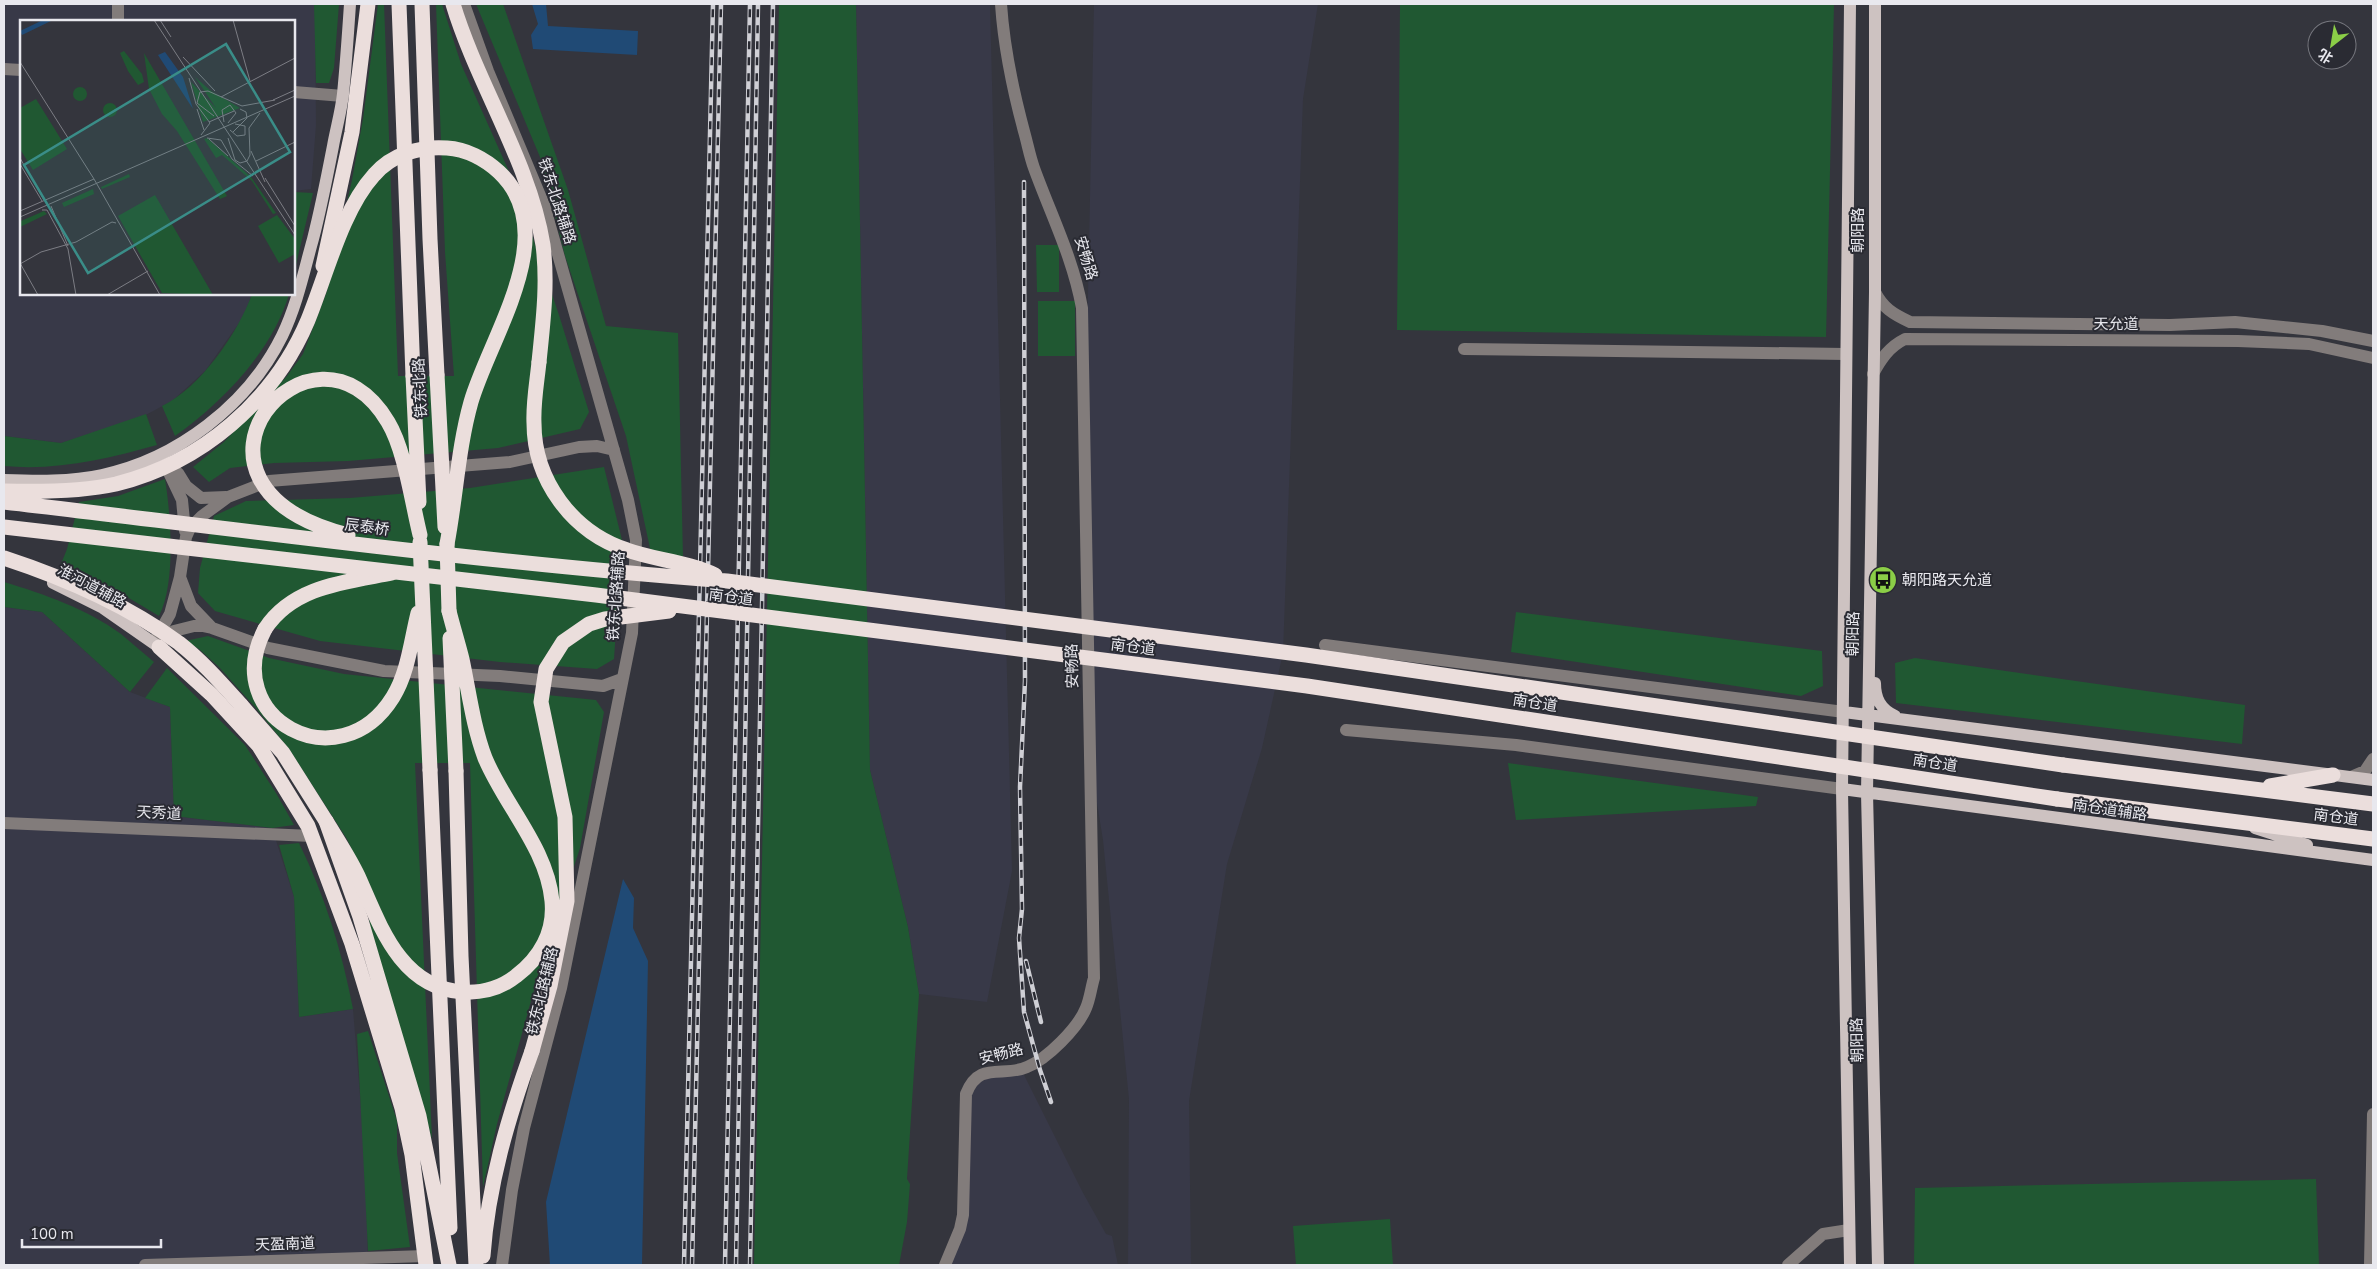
<svg xmlns="http://www.w3.org/2000/svg" width="2377" height="1269" font-family="'Nunito Sans','Noto Sans SC',sans-serif">
<style>
.built{fill:#383948}
.green{fill:#205832}
.water{fill:#204a75}
.lines{fill:none;stroke-linecap:round;stroke-linejoin:round}
.minor{stroke:#827c7b;stroke-width:12}
.major{stroke:#cdc2c1;stroke-width:12}
.highway{stroke:#ebdedc;stroke-width:15}
.rail-casing{stroke:#cfcfd5;stroke-width:4.5}
.rail{stroke:#2a2b33;stroke-width:2.5;stroke-dasharray:8;stroke-linecap:butt}
.highway-bridge{stroke:#ebdedc;stroke-width:15}
.labels{text-anchor:middle;dominant-baseline:central;stroke-width:4;stroke-linejoin:round;paint-order:stroke}
.street-label{font-size:15px;fill:#e8e8ee;stroke:#2a2b33}
.poi-label{font-size:15px;fill:#e8e8ee;stroke:#2a2b33;text-anchor:start}
.inset-road{fill:none;stroke:#7c7d84;stroke-width:1}
.view{fill:#3a8d88;fill-opacity:0.15;stroke:#3a8d88;stroke-width:2.5}
.inset-edge{fill:none;stroke:#e8e8ee;stroke-width:2.5}
</style>
<rect width="100%" height="100%" fill="#34353d"/>
<path class="built" d="M4,4H315L316,125L311,189L294,191V21H21V294H252L244,316L205,371L172,401L138,419L61,443L4,436Z
M856,4H990L1012,871L987,1002L919,994L908,927L870,770Z
M1094,4H1318L1303,99L1283,653L1262,748L1227,864L1189,1101L1191,1265H1128L1129,1099L1103,840L1086,736L1082,587Z
M4,607L42,612L130,692L170,707L174,816L272,828L294,897L299,1017L353,1009L365,1158L368,1265H4Z
M1024,1075L1082,1191L1106,1234L1112,1236L1118,1265H949L952,1258L972,1094L982,1078Z"/>
<path class="green" d="M314,4H339L334,68L329,83H316Z
M378,4H384L398,376H454L445,252L436,4H442L461,64L515,185L559,315L589,412L580,429L498,448L348,461L274,463L230,468L209,482L193,467L224,442L287,376L303,354L327,291L352,180L363,119Z
M476,4H503L568,190L606,326L678,333L683,558L651,553L626,436L565,256L540,157Z
M779,4H856L870,770L908,927L919,994L907,1179L910,1184L907,1222L899,1265H754Z
M1400,4H1834L1826,337L1397,330Z
M294,192L313,193L294,273Z
M1036,245H1059V292H1037Z
M252,294H289C273,350 222,403 175,436L162,406C200,388 238,333 252,294Z
M1038,301H1075V356H1038Z
M146,414L157,445C107,459 56,471 4,466V436L61,443Z
M604,467L622,540L614,659L597,669L500,662L320,641L215,611L198,593L200,568L214,516L246,501L350,498L470,488Z
M165,479C171,516 176,583 159,616L112,588L61,564L67,549L79,502L118,496Z
M4,582C44,594 87,609 121,634C132,643 143,653 154,662L130,692L42,612L4,607Z
M1516,612L1822,651L1823,686L1801,696L1511,652Z
M208,636L269,658L344,674L596,700L604,712L580,848L537,979L497,1124L483,1187L470,763H415L432,1139L372,937L361,870L347,839L289,749L254,706L219,667L199,649L185,641Z
M1915,658L2245,705L2242,744L1896,703L1895,663Z
M167,668L245,745L276,793L294,825L272,828L174,816L170,707L145,698Z
M1508,763L1758,797L1756,806L1516,820Z
M299,843C325,896 342,951 353,1009L299,1017L294,897L279,845Z
M368,1031L397,1121V1153L410,1247L368,1251L357,1034Z
M2316,1179L2319,1265H1914L1915,1188Z
M1390,1219L1393,1265H1296L1293,1226Z"/>
<path class="water" d="M532,4H546L548,26L638,31L637,55L533,49L531,35L538,24Z
M623,879L634,898L633,928L648,961L642,1265H550L546,1202Z"/>
<g class="lines">
<path class="minor" d="M118,4V21
M464,4L488,71L544,205L628,500L636,540L632,633L561,988L524,1128L512,1190L502,1265
M4,69L21,70
M294,92L343,96
M1875,292C1883,308 1893,314 1910,322L2170,325L2235,322L2322,331L2373,341
M1464,349L1845,354
M1873,374C1881,359 1889,347 1905,339L2238,341L2309,344L2373,358
M162,458L182,500L185,531
M178,473L186,486L201,498L226,497
M212,628L191,606L180,577L186,537L190,528L202,516L228,497L269,481L510,462L579,447L597,446L614,450
M157,637L170,614L180,577
M163,641L174,631L198,625L212,628L268,648L384,671L500,676L603,686L622,679
M1325,645L1844,712
M1346,730L1516,745L1842,789
M2351,777L2365,771L2373,759
M4,823L312,836
M145,1265L426,1256
M945,1265L960,1229L963,1215L966,1094C979,1060 1003,1078 1027,1067C1047,1059 1078,1028 1086,1008C1090,999 1091,988 1094,978L1082,308C1073,258 1051,215 1034,168C1030,157 1028,146 1025,135C1013,91 1004,49 1001,4
M1788,1265L1823,1234L1849,1230
M2370,1265L2373,1114"/>
<path class="major" d="M1850,4L1842,789L1850,1265
M1875,4V292L1867,793L1878,1265
M4,480C36,481 70,482 102,475C177,459 248,405 282,336C297,305 304,271 313,239C321,208 327,177 333,146C336,129 341,112 343,94C346,64 348,34 350,4
M53,583L103,608L159,647
M1875,683C1875,698 1880,709 1895,716
M1844,712L2373,780
M1842,789L2373,860
M2255,828L2307,845"/>
<path class="highway" d="M399,4L413,376
M422,4L430,239L437,375
M453,4C477,84 530,163 543,245C548,284 543,322 539,362
M323,266L352,132L368,4
M447,544L449,611
M265,629C293,586 346,582 392,573
M159,647L212,695L259,746L308,826L352,944L402,1108L412,1155L426,1265
M241,705L283,753L326,821L360,917L419,1116L449,1265
M2063,765L2373,804
M430,770L450,1228
M456,771L461,956L476,1265
M2270,786L2333,775
M2057,799L2373,839
M483,1256C488,1185 508,1118 532,1051"/>
<g class="rail-casing">
<path id="rail" d="M1024,182L1025,681L1020,787L1022,909L1019,938L1024,1012L1040,1070L1051,1102
M1026,961L1041,1022
M684,1265L713,4
M692,1265L721,4
M725,1265L750,4
M736,1265L758,4
M750,1265L773,4"/>
</g>
<use href="#rail" class="rail"/>
<path class="highway-bridge" d="M539,362C537,382 533,403 534,423C534,480 572,532 627,550C655,560 688,562 715,575
M437,375L445,527
M413,376L419,502
M4,491C40,492 80,492 116,484C201,463 274,401 308,320C326,276 342,210 374,175C392,154 420,146 447,148C466,149 485,159 499,172C564,233 490,336 471,402C458,448 456,497 447,544
M4,502C245,530 486,563 727,581L1306,655L2063,765
M4,527L596,595L1307,686L2057,799
M348,535C148,484 314,296 388,422C405,450 412,503 420,535
M420,542L430,770
M4,558C65,578 127,605 179,643C202,661 222,684 241,705
M265,629C218,718 339,784 393,697C408,673 411,641 418,613
M450,638L456,771
M326,821C337,839 349,857 358,876C380,925 400,988 463,992C482,993 501,988 516,976C540,958 555,932 552,901C547,848 505,806 485,758C473,726 469,692 462,659C458,643 453,627 449,611
M532,1051L550,986L567,901L565,817L541,702L546,669L563,642L589,624L605,619L669,611"/>
</g>
<defs>
<g id="bus-disc" transform="scale(1.4375)"><circle r="9.5" fill="#8bce47" stroke="#2a2b33"/><path d="M-5-6H5V4H4V6H2V4H-2V6H-4V4H-5ZM-3.5-4V0h7V-4ZM-3.5 1.2v1.5H-2V1.2ZM2 1.2v1.5H3.5V1.2Z" fill="#111"/></g>
</defs>
<g fill-rule="evenodd">
<use href="#bus-disc" x="1883" y="580"/>
</g>
<g class="labels">
<g class="street-label">
<text transform="translate(557 201) rotate(72)">铁东北路辅路</text>
<text transform="translate(1858 230) rotate(-90)">朝阳路</text>
<text transform="translate(1086 258) rotate(73)">安畅路</text>
<text x="2116" y="324">天允道</text>
<text transform="translate(420 388) rotate(-93)">铁东北路</text>
<text transform="translate(367 527) rotate(7)">辰泰桥</text>
<text transform="translate(92 586) rotate(28)">淮河道辅路</text>
<text transform="translate(616 596) rotate(-86)">铁东北路辅路</text>
<text transform="translate(731 597) rotate(7)">南仓道</text>
<text transform="translate(1853 634) rotate(-89)">朝阳路</text>
<text transform="translate(1133 647) rotate(7)">南仓道</text>
<text transform="translate(1072 666) rotate(-91)">安畅路</text>
<text transform="translate(1535 703) rotate(9)">南仓道</text>
<text transform="translate(1935 763) rotate(9)">南仓道</text>
<text transform="translate(2110 810) rotate(8)">南仓道辅路</text>
<text transform="translate(159 813) rotate(3)">天秀道</text>
<text transform="translate(2336 817) rotate(7)">南仓道</text>
<text transform="translate(542 991) rotate(-76)">铁东北路辅路</text>
<text transform="translate(1857 1040) rotate(-91)">朝阳路</text>
<text transform="translate(1001 1054) rotate(-14)">安畅路</text>
<text transform="translate(285 1244) rotate(-2)">天盈南道</text>
</g>
<g class="poi-label">
<text x="1902" y="580">朝阳路天允道</text>
</g>
</g>
<g transform="translate(20 20)">
<rect width="275" height="275" fill="#34353d"/>
<path d="M104,31L122,54L124,62L118,65L108,51L100,33ZM124,33L207,176L205,177L200,179L157,111L142,94L129,69ZM175,57L191,71L220,88L183,102L171,62L196,88ZM53 74a7 7 0 1 1 14 0a7 7 0 1 1-14 0ZM16,79L47,129L13,150L0,129V88ZM83 90a7 7 0 1 1 14 0a7 7 0 1 1-14 0ZM187,118L231,157L256,193L253,194L232,161L202,135L196,138L184,119ZM109,154L110,157L82,169L81,167ZM73,169L74,174L44,187L42,183ZM135,175L193,275L142,273L98,196ZM24,191L27,194L0,207L1,201ZM257,195L275,219V234L259,243L238,206Z" fill="#205832"/>
<path d="M23,0H33L2,15L0,11ZM145,32L163,57L173,89L138,35Z" fill="#204a75"/>
<path class="inset-road" d="M134,0L275,215M140,0L151,17M213,0L230,61M163,37L195,71M0,42L74,159L140,275M169,58L176,84L190,103L181,115M201,77L275,38M253,80L275,70M177,89L184,110M194,96L177,83L180,72L188,71L222,86L255,80M189,102L214,91M204,102L202,90L210,85L216,93L208,103M210,110L217,116L225,115V106L215,104M213,112L227,98L226,92L220,89M187,118L201,120L212,139L233,156M208,118L215,140L220,143L227,141L230,135L229,108L240,93M189,119L208,136M231,131L245,162M0,138L24,180M236,141L275,122M0,144L22,181M245,158L275,206M31,186L48,226M22,190H27L48,229L56,275M0,191L74,159M0,197L275,76M0,243L18,275M0,244L21,232L56,222L92,202L96,203M87,275L128,251"/>
<path class="view" d="M206,24L270,132L68,253L4,145Z"/>
<rect width="275" height="275" class="inset-edge"/>
</g>
<rect width="2377" height="1269" fill="none" stroke="#e8e8ee" stroke-width="10"/>
<g transform="translate(2332 45) rotate(211)"><circle r="24" fill="#2a2b33" stroke="#76777e"/>
<path d="M0-4L9 19L0 12L-9 19Z" fill="#8bce47"/>
<text y="-8" font-size="14" font-weight="bold" text-anchor="middle" fill="#e8e8ee">北</text>
</g>
<path d="M22 1239v8h139v-8" fill="none" stroke="#e8e8ee" stroke-width="2.5"/>
<text x="30" y="1239" font-size="15" fill="#e8e8ee" stroke="#2a2b33" stroke-width="4" paint-order="stroke">100 m</text>
</svg>
